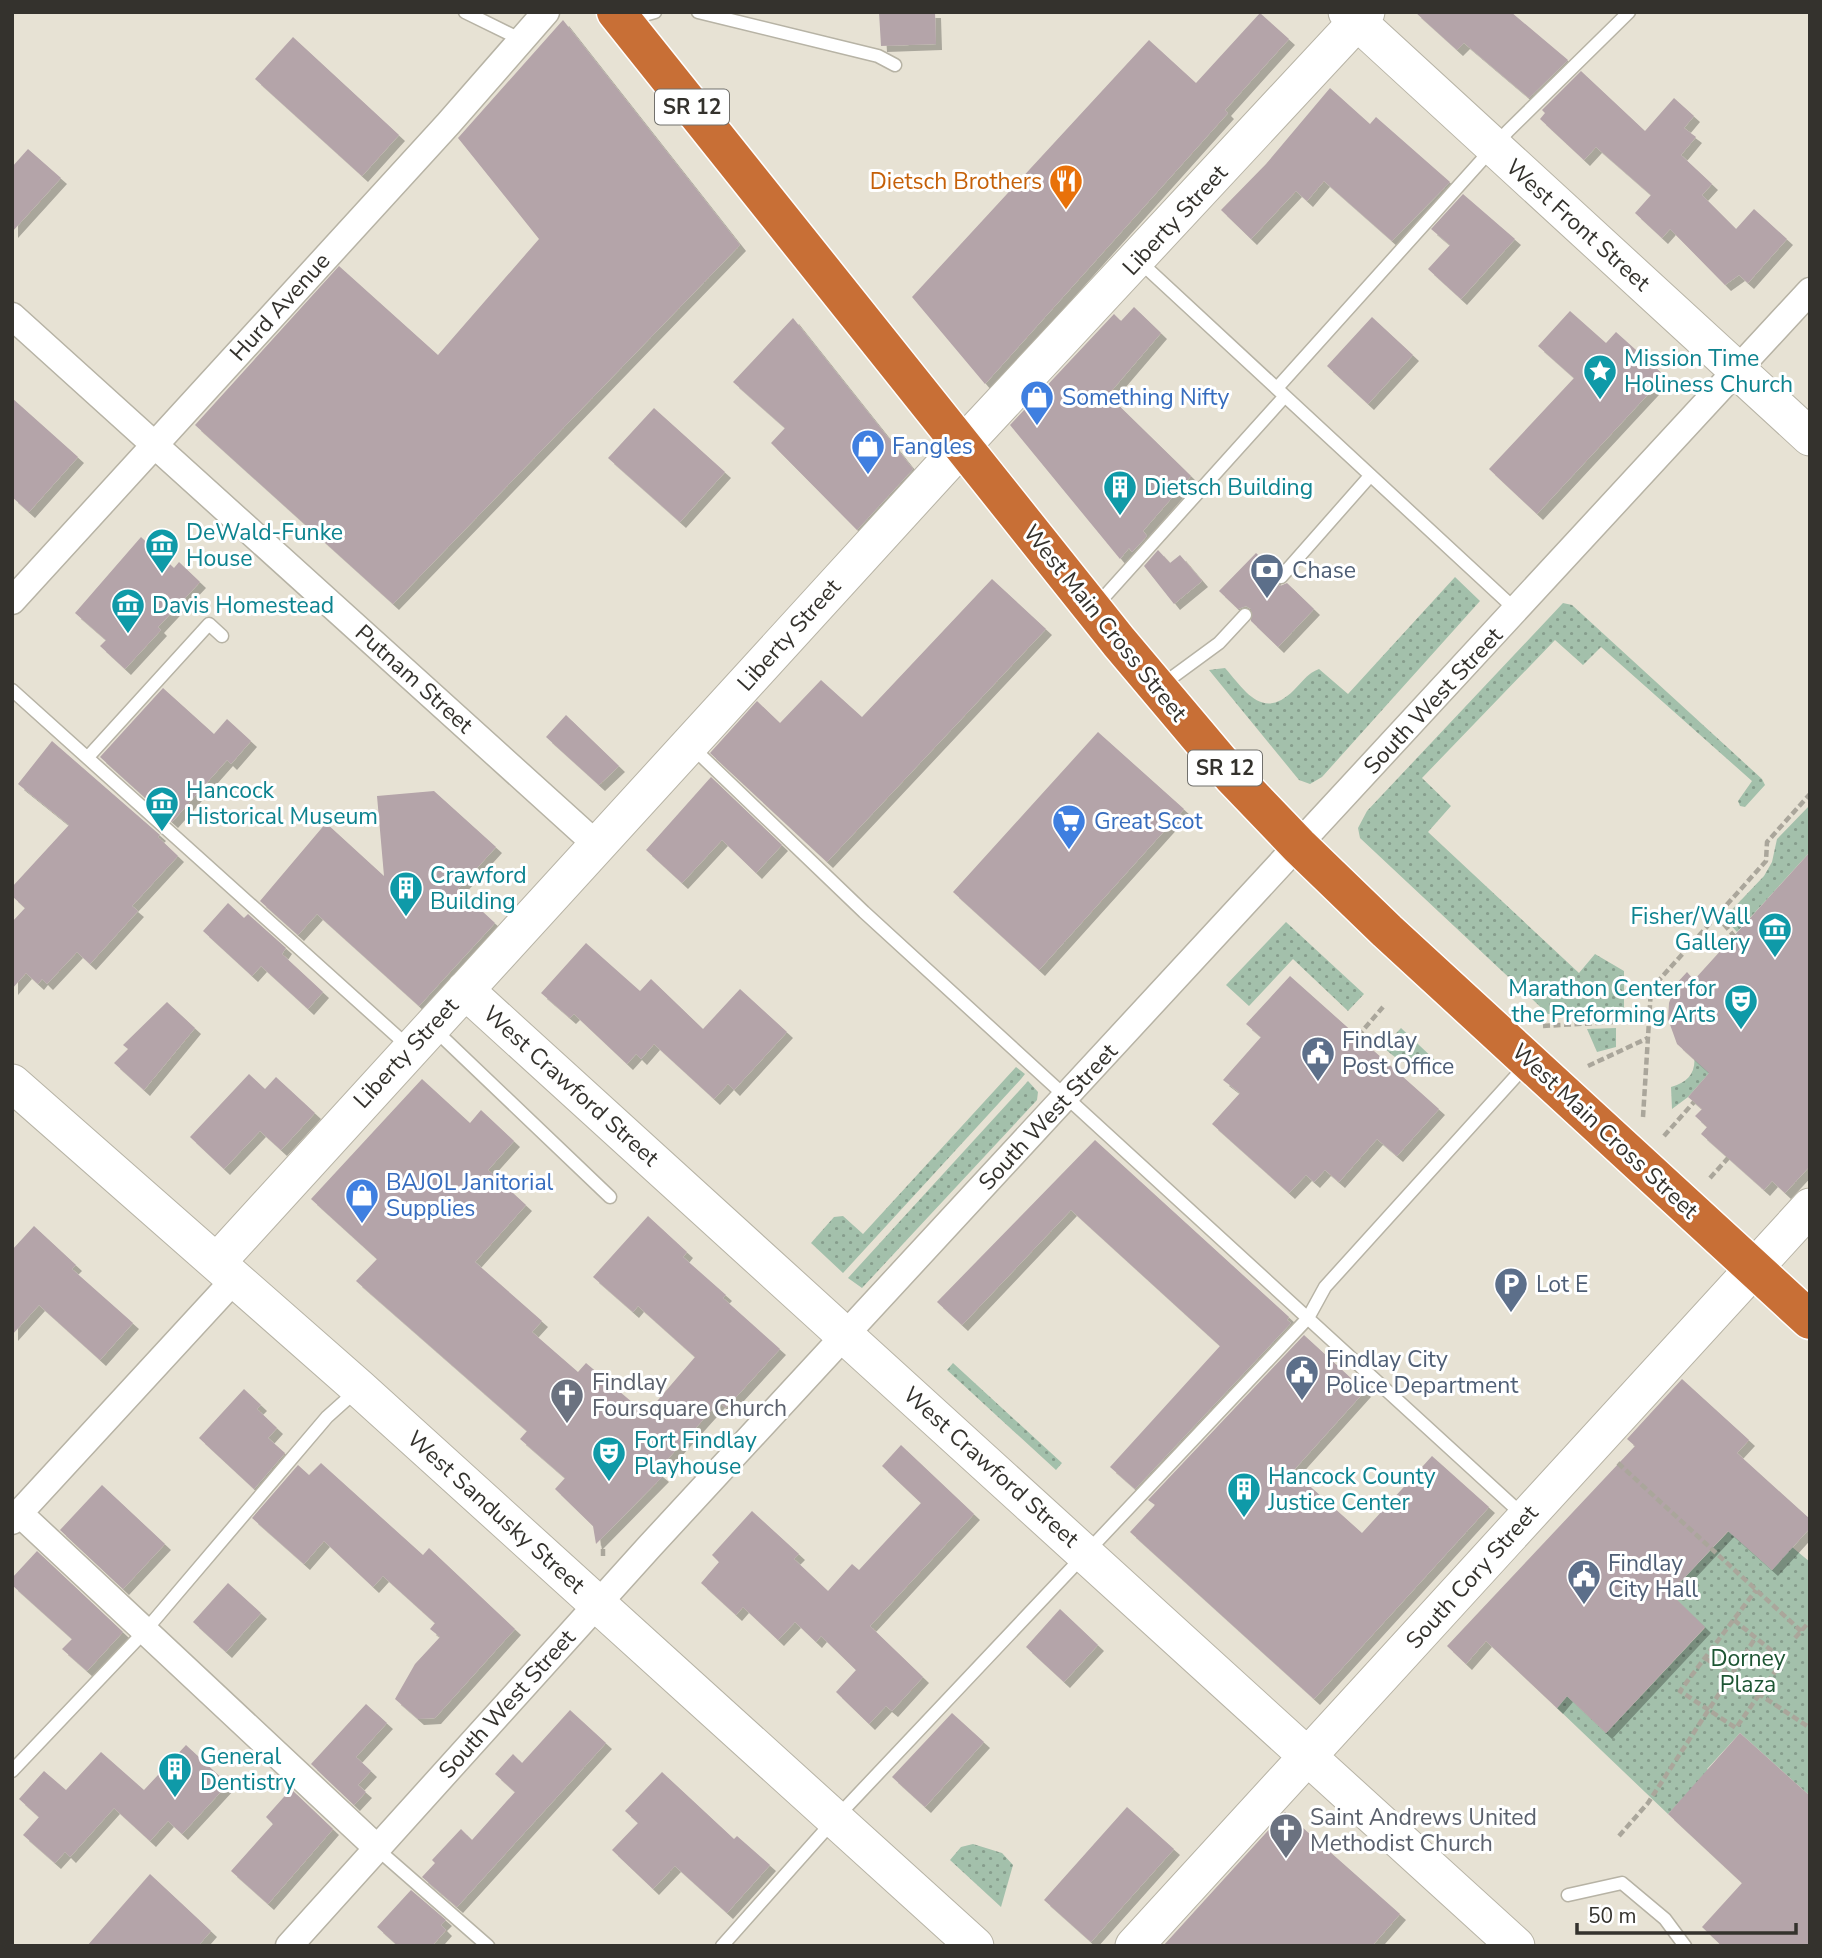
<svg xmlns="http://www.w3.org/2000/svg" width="1822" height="1958" font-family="'Nunito Sans',sans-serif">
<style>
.green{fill:url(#green-dots)}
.building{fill:#b4a4a9;filter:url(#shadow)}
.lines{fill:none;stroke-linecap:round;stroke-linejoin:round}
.lane-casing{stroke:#b7b3a5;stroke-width:15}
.street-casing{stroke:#b7b3a5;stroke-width:29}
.secondary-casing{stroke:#b7b3a5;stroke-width:39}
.highway-casing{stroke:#fff;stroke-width:41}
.path{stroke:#aaa69b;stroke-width:4.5;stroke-dasharray:7 3.5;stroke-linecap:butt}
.lane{stroke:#fff;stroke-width:12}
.street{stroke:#fff;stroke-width:26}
.secondary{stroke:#fff;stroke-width:37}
.highway{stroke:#c86f36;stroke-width:38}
.labels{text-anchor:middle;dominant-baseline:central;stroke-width:6;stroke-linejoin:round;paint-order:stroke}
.shield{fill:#fff;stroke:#71706c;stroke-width:2}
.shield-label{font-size:21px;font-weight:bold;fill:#34322d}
.food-label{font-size:23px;fill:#c56008;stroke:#fff;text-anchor:end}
.street-label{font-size:23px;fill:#34322d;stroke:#fff}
.culture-label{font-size:23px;fill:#0d838f;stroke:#fff;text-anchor:start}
.shop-label{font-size:23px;fill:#366cbe;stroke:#fff;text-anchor:start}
.service-label{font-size:23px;fill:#4e5e75;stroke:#fff;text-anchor:start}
.worship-label{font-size:23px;fill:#5b616d;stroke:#fff;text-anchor:start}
.park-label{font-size:23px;fill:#1d5533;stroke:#fff}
</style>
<defs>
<pattern id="green-dots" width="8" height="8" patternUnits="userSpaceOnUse" patternTransform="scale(1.75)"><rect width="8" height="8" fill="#a3c0ab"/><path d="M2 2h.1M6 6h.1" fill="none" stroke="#869d8c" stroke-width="1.8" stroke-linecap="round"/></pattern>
<filter id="shadow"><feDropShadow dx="6" dy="6" stdDeviation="0" flood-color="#0004"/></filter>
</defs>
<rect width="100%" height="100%" fill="#e7e2d4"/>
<path class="green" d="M1455,577L1480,601L1322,777L1310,784L1299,780L1209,670L1225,668C1246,692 1263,721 1294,690C1302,682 1308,673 1319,669L1348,694Z
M1563,603L1572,605L1762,779L1765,785L1745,807L1740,806L1738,801L1752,781L1601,647L1583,665L1555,640L1422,778L1451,806L1428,832L1579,973L1595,954L1624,971V1013L1548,1014L1360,838L1358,828L1367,811Z
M1810,805V852L1737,932L1724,918L1764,876L1772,862L1777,839Z
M1286,922L1364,994L1348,1011L1293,959L1249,1006L1226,985Z
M1401,1028L1438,1063C1417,1074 1398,1061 1383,1047Z
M1616,1028V1047L1597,1052L1587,1029Z
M1693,1050L1718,1063L1688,1097L1672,1109L1671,1087C1690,1082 1698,1070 1693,1050Z
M1016,1067L1025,1074L1021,1079L843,1273L811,1243L834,1217L843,1216L863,1234Z
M1028,1081L1038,1092L1037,1100L862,1288L848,1278Z
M953,1363L1062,1463L1056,1470L947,1370Z
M1729,1531L1772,1570L1792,1547L1810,1562V1796L1740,1733L1707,1769L1722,1783L1685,1796L1668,1814L1557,1708L1567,1696L1606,1733L1705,1628L1670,1593Z
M973,1844L1002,1853L1013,1865L1001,1907L950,1860L961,1847Z"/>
<path class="building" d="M879,12H935L936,44L881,46Z
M1415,12H1511L1568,60L1529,98L1464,43L1457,50Z
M1260,13L1289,39L1225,110L1228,113L985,384L912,297L1149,40L1196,83Z
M563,20L740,245L393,604L195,425L339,266L438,355L539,239L458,138Z
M293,37L399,135L362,176L255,79Z
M1581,71L1645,131L1674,98L1694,116L1684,128L1696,137L1681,155L1712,184L1702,195L1736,229L1754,209L1787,239L1748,283L1739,275L1725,285L1670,229L1662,238L1635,213L1651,195L1596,147L1584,160L1540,119L1545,113L1542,110Z
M1330,88L1370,124L1376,117L1450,182L1392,241L1324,181L1307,201L1296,191L1251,239L1221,210L1266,164Z
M28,149L61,178L12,232V167Z
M1463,194L1515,239L1461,299L1428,269L1450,245L1431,229Z
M1134,307L1161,333L1108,395L1191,476L1143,531L1147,536L1132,552L1129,548L1120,559L1010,425L1114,314L1121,321Z
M1570,311L1606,343L1616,332L1665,376L1537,514L1489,469L1574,378L1538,346Z
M1372,317L1413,355L1368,404L1327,366Z
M793,318L913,469L857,530L771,443L785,428L733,382Z
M12,398L78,457L29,512L12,497Z
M654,408L725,472L680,522L608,458Z
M141,537L174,568L179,562L200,582L158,627L161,630L125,669L100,646L106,640L75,613Z
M1158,550L1170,563L1180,555L1202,581L1174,604L1144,566Z
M1256,553L1275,571V583L1280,586L1287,583L1314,609L1278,647L1251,621V609L1246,606L1238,609L1219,591Z
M992,579L1046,629L827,862L710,753L757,701L780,723L821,680L862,717Z
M163,688L214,734L227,719L251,741L231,764L227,760L172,822L100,757Z
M566,715L619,766L599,785L546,737Z
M1098,732L1184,809L1039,970L953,892Z
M52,741L160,835L158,837L178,856L132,906L138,911L90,964L77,952L47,984L42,979L38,984L26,973L12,989V922L25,908L12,896V887L69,825L18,784Z
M711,777L782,845L756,873L722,840L682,883L646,850Z
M434,791L496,847L458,889L495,923L419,1006L317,914L298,935L260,901L326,823L384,876L377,796Z
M1810,852V1166L1785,1193L1772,1181L1764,1190L1701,1134L1707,1127L1695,1116L1702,1109L1688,1097L1709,1073L1677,1044L1668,1019L1669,1003L1676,984L1687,972L1694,980Z
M228,903L244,918L248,914L286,948L282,954L323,992L308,1009L261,966L252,976L203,931Z
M586,943L640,991L651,979L703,1029L740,989L787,1032L734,1090L728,1084L714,1099L654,1044L641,1059L636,1054L627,1064L574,1014L570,1018L541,993Z
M1290,976L1439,1109L1397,1156L1377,1139L1339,1182L1325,1170L1314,1182L1306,1175L1289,1193L1212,1124L1240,1093L1223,1080L1261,1037L1246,1024Z
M167,1002L195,1028L144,1090L114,1063L128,1049L123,1045Z
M249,1074L265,1089L276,1077L315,1113L281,1150L260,1131L224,1169L190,1137Z
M422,1079L470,1123L481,1110L514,1141L488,1170L526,1205L475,1262L542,1321L532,1332L578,1372L586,1363L646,1414L695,1357L638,1306L633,1312L593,1277L648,1216L687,1252L683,1257L726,1295L723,1298L780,1349L726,1408L719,1402L657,1471L663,1476L596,1544L593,1526L555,1489L565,1478L520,1439L527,1431L356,1281L377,1259L311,1199Z
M1095,1140L1289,1317L1287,1320L1291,1323L1135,1489L1110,1467L1220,1346L1071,1210L962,1325L937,1302Z
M34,1226L76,1265L72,1269L133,1323L100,1360L39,1305L12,1335V1250Z
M1304,1335L1365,1391L1293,1471L1362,1533L1432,1456L1489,1507L1314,1699L1130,1532L1155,1505L1148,1500Z
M1682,1379L1749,1440L1737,1453L1810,1519V1528L1772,1570L1728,1531L1670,1593L1705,1627L1606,1733L1567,1696L1557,1708L1486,1641L1466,1664L1447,1646L1635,1446L1627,1439Z
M244,1389L261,1405L257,1409L277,1428L268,1438L285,1453L254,1489L199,1438Z
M901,1445L974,1514L870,1626L923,1677L892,1711L886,1706L869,1724L836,1692L856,1670L821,1636L816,1642L795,1622L778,1640L743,1607L736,1615L701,1583L719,1562L712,1555L752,1511L799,1554L794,1559L828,1591L852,1564L859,1570L921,1503L882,1466Z
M321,1463L423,1555L429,1548L515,1629L435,1718L418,1719L395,1699L415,1664L440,1637L430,1629L435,1623L383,1576L373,1587L324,1541L304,1564L252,1518L298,1465L309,1475Z
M102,1485L165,1544L123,1589L60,1530Z
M37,1551L123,1632L87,1671L62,1649L72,1639L12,1585V1578Z
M228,1583L261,1613L226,1652L193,1622Z
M1060,1609L1098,1645L1064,1682L1026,1647Z
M366,1704L387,1723L356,1757L371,1771L358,1785L366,1792L354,1805L311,1764Z
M570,1710L606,1743L457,1907L422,1877L435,1863L432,1860L461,1829L472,1840L515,1792L495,1774L513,1754L522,1763Z
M952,1713L984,1742L925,1807L892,1777Z
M1740,1733L1810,1796V1946H1722L1702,1927L1742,1883L1668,1814Z
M186,1745L228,1784L182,1834L168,1821L150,1841L114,1808L70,1857L65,1852L55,1863L23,1835L39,1817L19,1799L44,1771L66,1790L101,1752L144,1790Z
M662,1772L734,1839L737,1836L770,1865L727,1913L675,1866L653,1889L612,1850L638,1823L625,1811Z
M291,1789L333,1829L268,1904L231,1871L273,1824L266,1817Z
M1127,1807L1174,1849L1091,1942L1044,1900Z
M1285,1812L1400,1914L1372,1946H1163Z
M150,1874L211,1931L198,1946H87Z
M411,1890L446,1920L441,1925L446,1930L432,1946H398L377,1927Z"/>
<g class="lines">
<g class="lane-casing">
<path id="lane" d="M465,12L522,40
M698,12L878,56L895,65
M630,19L655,12
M1138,260L1516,610
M1277,388L1508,131L1629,12
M1281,577L1370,476
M1096,606L1285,396
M1159,687L1219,643L1245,615
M12,690L410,1048
M692,747L864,912L1524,1516
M88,757L209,624L222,636
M434,1029L610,1197
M12,1771L145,1631L327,1417L356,1391
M376,1848L488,1946
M1568,1895L1622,1883L1665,1919L1685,1946
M722,1946L835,1819L1308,1318L1325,1287L1526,1065"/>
</g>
<g class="street-casing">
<path id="street" d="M12,316L597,845
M12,601L448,124L546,12
M19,1513L376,1847
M12,1521L235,1279
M289,1946L650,1546L1810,291"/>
</g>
<g class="secondary-casing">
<path id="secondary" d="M1347,12L1810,437
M465,990L1516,1946
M12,1083L359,1388L975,1946
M217,1262L962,446L1366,12
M1134,1946L1810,1207"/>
</g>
<g class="highway-casing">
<path id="highway" d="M616,12L1119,642L1232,776L1299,846L1387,931L1810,1320"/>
</g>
<path class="path" d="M1717,916L1734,936
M1543,1026L1668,1019
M1358,1036L1383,1007
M1588,1066L1648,1038
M1643,1117L1651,989L1766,861L1767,842L1810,794
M1664,1136L1694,1102
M1710,1178L1728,1158
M1618,1463L1801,1631
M603,1556V1539
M1734,1620L1783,1660L1736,1728L1680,1691L1756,1590
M1795,1638L1810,1621
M1705,1658L1810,1728
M1619,1836L1648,1803L1756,1637"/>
<use href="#lane" class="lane"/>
<use href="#street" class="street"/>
<use href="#secondary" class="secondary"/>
<use href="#highway" class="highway"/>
</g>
<defs>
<g id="restaurant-pin" transform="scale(1.75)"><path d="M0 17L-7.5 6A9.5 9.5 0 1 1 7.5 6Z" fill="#e8710a" stroke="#fff"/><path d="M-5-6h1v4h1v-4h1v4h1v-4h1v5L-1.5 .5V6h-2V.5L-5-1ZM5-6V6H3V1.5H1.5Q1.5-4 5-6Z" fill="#fff"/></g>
<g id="sight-pin" transform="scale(1.75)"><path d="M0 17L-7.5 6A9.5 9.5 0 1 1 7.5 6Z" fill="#0f9aa8" stroke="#fff"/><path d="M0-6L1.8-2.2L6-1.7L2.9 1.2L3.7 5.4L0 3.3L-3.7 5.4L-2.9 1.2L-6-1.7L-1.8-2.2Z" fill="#fff"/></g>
<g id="shop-pin" transform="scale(1.75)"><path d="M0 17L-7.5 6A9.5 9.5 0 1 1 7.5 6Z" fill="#3f7fe0" stroke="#fff"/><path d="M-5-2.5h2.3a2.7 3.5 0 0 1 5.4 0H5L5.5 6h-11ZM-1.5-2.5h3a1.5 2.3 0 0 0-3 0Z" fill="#fff"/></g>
<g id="building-pin" transform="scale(1.75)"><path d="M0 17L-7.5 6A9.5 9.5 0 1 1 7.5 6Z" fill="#0f9aa8" stroke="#fff"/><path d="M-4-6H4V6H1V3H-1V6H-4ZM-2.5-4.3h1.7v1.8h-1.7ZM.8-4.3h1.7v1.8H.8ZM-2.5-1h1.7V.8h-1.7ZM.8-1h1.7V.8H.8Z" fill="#fff"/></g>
<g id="museum-pin" transform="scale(1.75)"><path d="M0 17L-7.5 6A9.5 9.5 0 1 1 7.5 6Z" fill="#0f9aa8" stroke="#fff"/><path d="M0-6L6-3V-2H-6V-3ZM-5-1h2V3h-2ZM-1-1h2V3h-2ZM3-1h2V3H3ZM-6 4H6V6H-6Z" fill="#fff"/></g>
<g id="bank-pin" transform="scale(1.75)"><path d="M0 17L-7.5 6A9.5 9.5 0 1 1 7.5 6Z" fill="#5c6f8a" stroke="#fff"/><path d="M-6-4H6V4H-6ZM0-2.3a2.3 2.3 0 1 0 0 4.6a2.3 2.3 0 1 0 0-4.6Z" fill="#fff"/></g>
<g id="supermarket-pin" transform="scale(1.75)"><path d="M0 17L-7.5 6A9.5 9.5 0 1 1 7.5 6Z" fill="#3f7fe0" stroke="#fff"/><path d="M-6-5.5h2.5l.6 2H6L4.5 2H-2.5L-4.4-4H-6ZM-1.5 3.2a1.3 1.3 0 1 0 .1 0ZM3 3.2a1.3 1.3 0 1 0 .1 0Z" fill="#fff"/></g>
<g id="theatre-pin" transform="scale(1.75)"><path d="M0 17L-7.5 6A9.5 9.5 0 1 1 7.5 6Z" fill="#0f9aa8" stroke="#fff"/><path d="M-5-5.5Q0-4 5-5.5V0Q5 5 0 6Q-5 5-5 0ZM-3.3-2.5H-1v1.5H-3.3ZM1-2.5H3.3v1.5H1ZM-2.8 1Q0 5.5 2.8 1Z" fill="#fff"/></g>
<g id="civic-pin" transform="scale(1.75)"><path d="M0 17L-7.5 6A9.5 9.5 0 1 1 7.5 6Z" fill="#5c6f8a" stroke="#fff"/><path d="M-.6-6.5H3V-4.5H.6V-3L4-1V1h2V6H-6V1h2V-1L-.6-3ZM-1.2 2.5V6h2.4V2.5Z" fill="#fff"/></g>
<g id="parking-pin" transform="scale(1.75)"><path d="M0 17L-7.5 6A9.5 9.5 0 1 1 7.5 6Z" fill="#5c6f8a" stroke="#fff"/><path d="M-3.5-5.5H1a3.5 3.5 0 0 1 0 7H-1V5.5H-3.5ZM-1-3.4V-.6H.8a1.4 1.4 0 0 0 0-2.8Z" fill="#fff"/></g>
<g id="church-pin" transform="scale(1.75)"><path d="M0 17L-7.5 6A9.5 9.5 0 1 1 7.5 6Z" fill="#6b7280" stroke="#fff"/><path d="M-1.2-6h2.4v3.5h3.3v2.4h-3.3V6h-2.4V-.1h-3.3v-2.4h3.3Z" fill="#fff"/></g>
</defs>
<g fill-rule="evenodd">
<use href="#restaurant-pin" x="1066" y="181"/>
<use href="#sight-pin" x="1600" y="371"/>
<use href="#shop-pin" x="1037" y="397"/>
<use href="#shop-pin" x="868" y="446"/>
<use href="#building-pin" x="1120" y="487"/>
<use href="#museum-pin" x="162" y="545"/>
<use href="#bank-pin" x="1267" y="570"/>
<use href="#museum-pin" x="128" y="605"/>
<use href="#museum-pin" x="162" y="803"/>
<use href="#supermarket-pin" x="1069" y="821"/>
<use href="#building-pin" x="406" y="888"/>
<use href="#museum-pin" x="1775" y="929"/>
<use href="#theatre-pin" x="1741" y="1001"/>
<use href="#civic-pin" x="1318" y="1053"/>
<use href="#shop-pin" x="362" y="1195"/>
<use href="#parking-pin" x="1511" y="1284"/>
<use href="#civic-pin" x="1302" y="1372"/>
<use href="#church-pin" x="567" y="1395"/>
<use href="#theatre-pin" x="609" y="1453"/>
<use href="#building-pin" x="1244" y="1489"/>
<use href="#civic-pin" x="1584" y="1576"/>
<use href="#building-pin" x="175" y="1769"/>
<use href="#church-pin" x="1286" y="1830"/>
</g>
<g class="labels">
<g class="shield">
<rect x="655" y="89.5" width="74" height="35" rx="5"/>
<rect x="1188" y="750.5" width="74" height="35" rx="5"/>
</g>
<g class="shield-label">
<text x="692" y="107">SR 12</text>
<text x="1225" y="768">SR 12</text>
</g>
<g class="food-label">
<text x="1042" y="181">Dietsch Brothers</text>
</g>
<g class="street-label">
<text transform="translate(1175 220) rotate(-47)">Liberty Street</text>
<text transform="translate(1578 225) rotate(42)">West Front Street</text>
<text transform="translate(280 307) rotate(-48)">Hurd Avenue</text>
<text transform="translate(1105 623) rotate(51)">West Main Cross Street</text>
<text transform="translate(789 635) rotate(-48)">Liberty Street</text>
<text transform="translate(414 679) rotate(42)">Putnam Street</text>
<text transform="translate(1433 701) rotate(-47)">South West Street</text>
<text transform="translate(406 1053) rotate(-47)">Liberty Street</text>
<text transform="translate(571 1086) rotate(42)">West Crawford Street</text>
<text transform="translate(1048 1117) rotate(-47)">South West Street</text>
<text transform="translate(1605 1131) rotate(43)">West Main Cross Street</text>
<text transform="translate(991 1467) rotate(42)">West Crawford Street</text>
<text transform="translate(496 1512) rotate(42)">West Sandusky Street</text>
<text transform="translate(1472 1577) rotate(-48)">South Cory Street</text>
<text transform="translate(507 1704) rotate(-48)">South West Street</text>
</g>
<g class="culture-label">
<text x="1624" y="358">Mission Time<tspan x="1624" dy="26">Holiness Church</tspan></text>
<text x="1144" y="487">Dietsch Building</text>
<text x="186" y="532">DeWald-Funke<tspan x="186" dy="26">House</tspan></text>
<text x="152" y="605">Davis Homestead</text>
<text x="186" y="790">Hancock<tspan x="186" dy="26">Historical Museum</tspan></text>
<text x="430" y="875">Crawford<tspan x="430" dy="26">Building</tspan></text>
<text x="1750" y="916" text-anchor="end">Fisher/Wall<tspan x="1750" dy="26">Gallery</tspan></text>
<text x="1716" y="988" text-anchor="end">Marathon Center for<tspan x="1716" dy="26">the Preforming Arts</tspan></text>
<text x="634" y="1440">Fort Findlay<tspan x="634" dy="26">Playhouse</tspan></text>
<text x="1268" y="1476">Hancock County<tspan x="1268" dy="26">Justice Center</tspan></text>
<text x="200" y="1756">General<tspan x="200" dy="26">Dentistry</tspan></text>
</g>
<g class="shop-label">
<text x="1062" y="397">Something Nifty</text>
<text x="892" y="446">Fangles</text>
<text x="1094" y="821">Great Scot</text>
<text x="386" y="1182">BAJOL Janitorial<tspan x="386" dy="26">Supplies</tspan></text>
</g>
<g class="service-label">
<text x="1292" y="570">Chase</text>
<text x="1342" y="1040">Findlay<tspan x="1342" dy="26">Post Office</tspan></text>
<text x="1536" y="1284">Lot E</text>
<text x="1326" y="1359">Findlay City<tspan x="1326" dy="26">Police Department</tspan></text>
<text x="1608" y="1563">Findlay<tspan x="1608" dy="26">City Hall</tspan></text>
</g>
<g class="worship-label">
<text x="592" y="1382">Findlay<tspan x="592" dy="26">Foursquare Church</tspan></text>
<text x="1310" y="1817">Saint Andrews United<tspan x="1310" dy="26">Methodist Church</tspan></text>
</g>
<g class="park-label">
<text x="1748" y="1658">Dorney<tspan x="1748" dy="26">Plaza</tspan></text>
</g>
</g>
<rect width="1822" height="1958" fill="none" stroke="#34322d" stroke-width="28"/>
<path d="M1577 1923v10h219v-10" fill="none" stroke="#34322d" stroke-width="3.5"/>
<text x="1588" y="1923" font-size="21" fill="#34322d" stroke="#ffffff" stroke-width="5" paint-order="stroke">50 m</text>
</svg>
